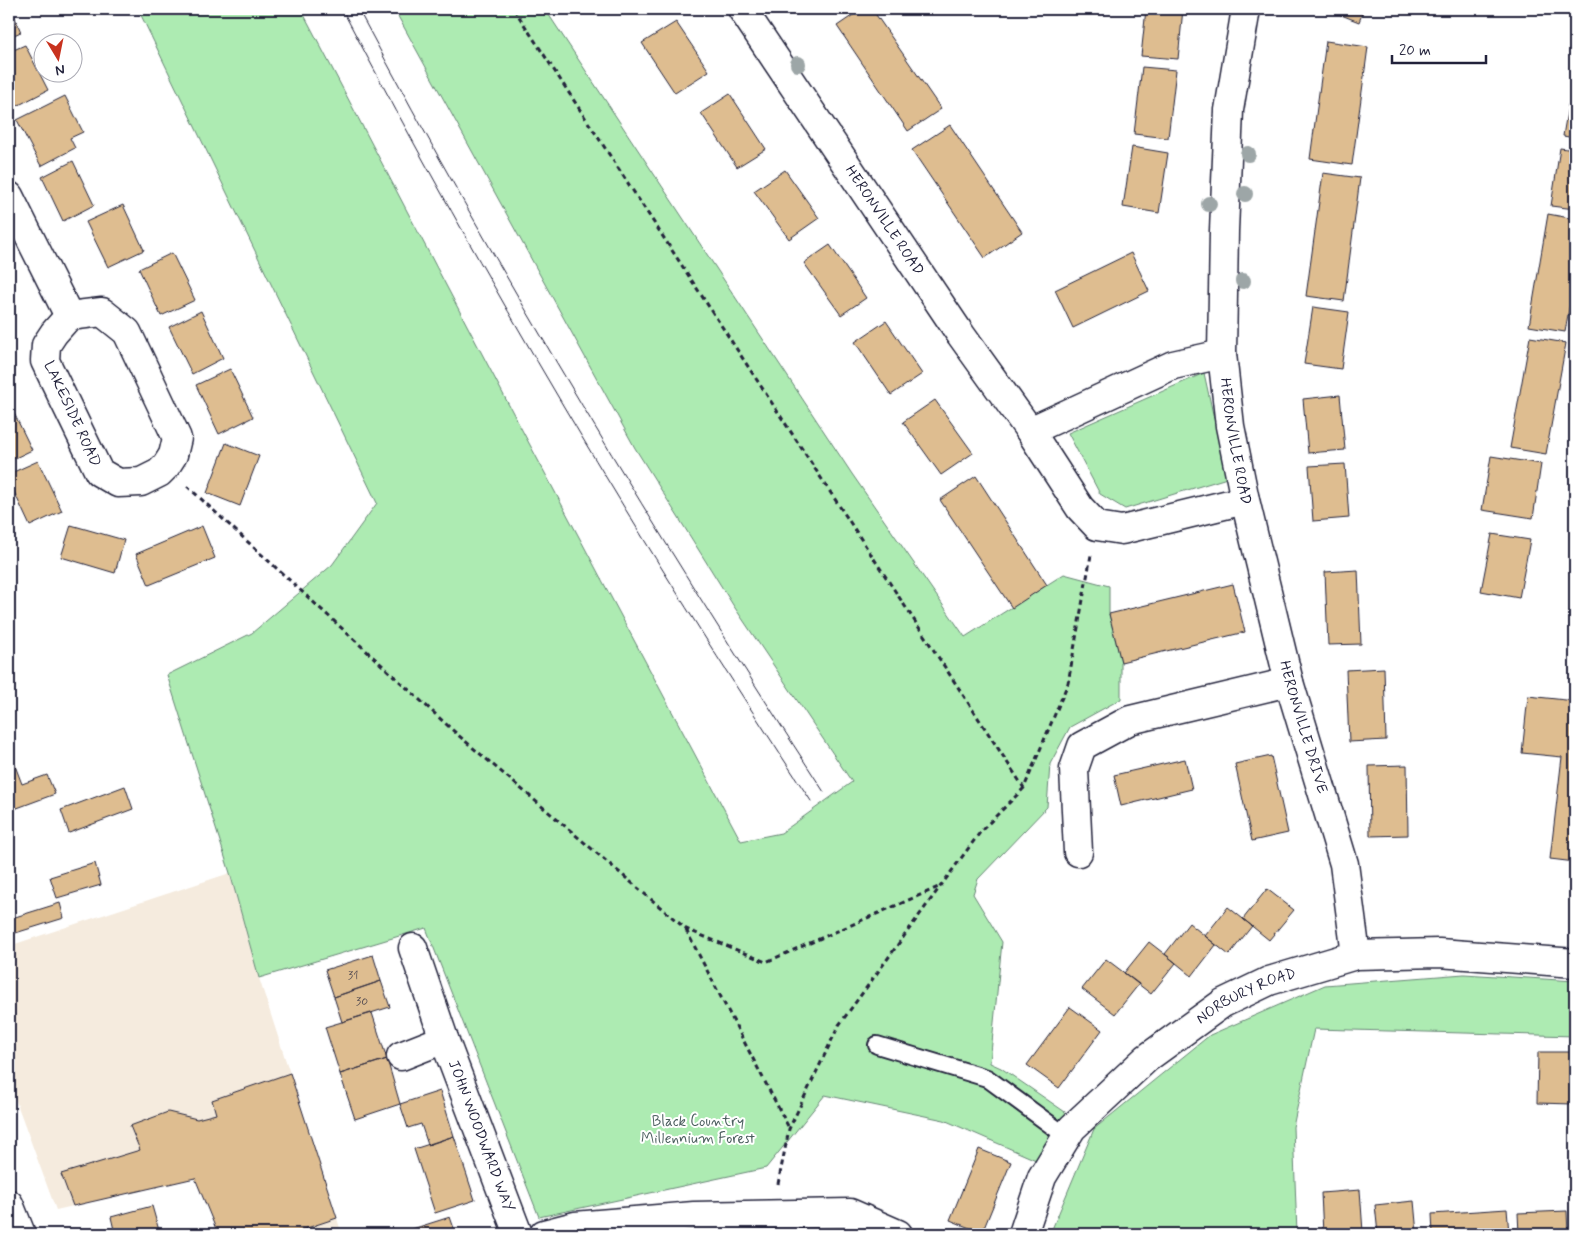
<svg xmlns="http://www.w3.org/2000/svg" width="1584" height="1243" font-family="Mynerve,sans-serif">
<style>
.built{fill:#f5ebde}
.green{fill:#adebb2;stroke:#688676}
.building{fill:#debd90;stroke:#22223b}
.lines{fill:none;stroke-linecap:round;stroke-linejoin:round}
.lane-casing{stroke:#22223b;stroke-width:20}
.street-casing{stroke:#22223b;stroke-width:31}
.primary-casing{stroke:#22223b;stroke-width:31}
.path{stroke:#22223b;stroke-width:3;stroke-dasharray:5 4;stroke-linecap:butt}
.lane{stroke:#fff;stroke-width:16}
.street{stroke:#fff;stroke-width:28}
.primary{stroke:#fff;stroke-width:28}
.tram{stroke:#22223b;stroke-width:1}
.tree{fill:#9da6a7}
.labels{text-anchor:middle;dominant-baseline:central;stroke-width:4;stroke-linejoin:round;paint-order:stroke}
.number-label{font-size:12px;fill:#514950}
.street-label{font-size:15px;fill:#22223b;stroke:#fff}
.park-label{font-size:15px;fill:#4c5e5f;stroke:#fff}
</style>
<rect width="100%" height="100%" fill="#fff"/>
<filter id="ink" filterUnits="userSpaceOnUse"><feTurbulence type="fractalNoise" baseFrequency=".02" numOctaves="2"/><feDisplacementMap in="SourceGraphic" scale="10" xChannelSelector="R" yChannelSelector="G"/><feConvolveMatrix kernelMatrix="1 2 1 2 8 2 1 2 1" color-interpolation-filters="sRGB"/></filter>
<g filter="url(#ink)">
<path class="built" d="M230,873L259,978L342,1234H218L195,1178L56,1210L9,1082V946Z"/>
<path class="green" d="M138,9H301L522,430L741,841L781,833L852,782L733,605L635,448L394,9H545L852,474L965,637L1064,574L1109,586V614L1121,662V699L1070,727L1050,764L1047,807L978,879L973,894L1002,942L990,1063L1001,1068L1068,1114L1036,1160L944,1120L825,1095L766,1168L539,1217L426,928L259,978L230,873L167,675L252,633L332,565L377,503Z
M1204,373L1227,478L1125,509L1100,494L1068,433Z
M1464,974L1575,981V1036L1314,1029L1293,1127L1297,1234H1050L1094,1129L1210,1035L1325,985Z"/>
<path class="building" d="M9,9H11L21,32L9,37Z
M862,9H872L941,109L908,131L837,26Z
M1146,9H1183L1178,59L1141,56Z
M1326,9H1364L1359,22Z
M676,22L709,71L675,93L642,43Z
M1326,41L1368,47L1352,165L1310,159Z
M25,45L48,90L17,106L9,89V52Z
M1575,65V138L1563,136Z
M1142,67L1176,70L1168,138L1134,134Z
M730,94L766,149L737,167L701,113Z
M65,96L83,132L70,138L75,148L41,166L17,120Z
M950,125L1022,232L985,258L912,150Z
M1132,147L1168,153L1159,213L1123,207Z
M1560,148L1575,150V209L1551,206Z
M73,161L94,205L63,221L42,177Z
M785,170L819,218L789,239L754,191Z
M1323,173L1360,178L1344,301L1306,296Z
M123,205L144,250L108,267L86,222Z
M1548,214L1575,219V274L1565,332L1529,326Z
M830,245L866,298L841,315L804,263Z
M172,253L195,300L161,316L139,269Z
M1131,253L1149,291L1073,328L1055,290Z
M1313,307L1349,312L1341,369L1304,364Z
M201,311L223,358L192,374L169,327Z
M886,321L922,374L891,395L855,342Z
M1530,337L1566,343L1546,454L1510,448Z
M230,369L253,417L219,434L196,385Z
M1340,395L1345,450L1308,453L1303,399Z
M935,400L973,453L941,475L903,422Z
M9,403L32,450L9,461Z
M226,443L259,456L240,506L207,493Z
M1491,456L1541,464L1533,518L1482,510Z
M38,461L62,511L30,526L9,481V474Z
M1345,464L1349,518L1313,521L1309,466Z
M976,476L1047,585L1012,608L940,500Z
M71,525L124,540L115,573L61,557Z
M202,526L215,558L149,585L136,554Z
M1492,534L1530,540L1519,598L1481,591Z
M1358,570L1361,644L1328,645L1325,572Z
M1233,584L1245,632L1121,662L1109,614Z
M1384,668L1386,740L1349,742L1346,670Z
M1528,696L1575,701V862L1550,859L1562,757L1522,753Z
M9,750L22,784L47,775L55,794L9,811Z
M1271,756L1288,833L1252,841L1235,764Z
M1185,759L1192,789L1121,806L1114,775Z
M1407,765L1408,835L1370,836L1369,766Z
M125,786L133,809L69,833L61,810Z
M95,863L101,885L57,898L50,877Z
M1267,889L1294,910L1269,940L1243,919Z
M60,903L64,918L9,935V908L12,918Z
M1228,907L1252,926L1229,955L1205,936Z
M1189,923L1216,945L1192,976L1165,954Z
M1149,942L1176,963L1151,994L1124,973Z
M373,955L381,981L334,997L325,970Z
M1106,959L1139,984L1115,1014L1082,989Z
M381,981L390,1007L342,1022L334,997Z
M1070,1007L1102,1030L1059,1088L1027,1065Z
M372,1013L387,1059L340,1074L325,1027Z
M1538,1052H1574L1573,1104L1537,1103Z
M387,1059L400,1104L355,1119L340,1074Z
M290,1073L337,1218L289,1234H218L195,1178L73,1206L61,1174L140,1150L130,1126L168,1112L197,1119L216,1114L212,1100Z
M440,1091L454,1136L428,1145L421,1124L408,1128L400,1104Z
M454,1136L475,1200L435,1213L414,1149Z
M979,1149L1011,1162L982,1233L950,1220Z
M1360,1190L1363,1232L1323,1234L1321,1193Z
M1414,1201L1417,1234H1378L1375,1205Z
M152,1206L160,1234H115L111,1217Z
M1507,1209L1509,1234H1479V1231L1457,1232V1234H1433L1432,1214Z
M1567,1211L1568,1234H1519L1518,1213Z
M450,1217L456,1234H407L406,1231Z"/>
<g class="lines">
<g class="lane-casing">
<path id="lane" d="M877,1045L987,1078L1066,1136"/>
</g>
<g class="street-casing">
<g id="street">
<path id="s1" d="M742,9L961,335L1030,431L1080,508L1097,526L1122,530L1245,500"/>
<path id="s2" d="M1246,9L1229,110L1224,231L1222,354L1230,426L1245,500L1289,682L1344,864L1356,955"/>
<path d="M9,196L69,316"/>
<path d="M102,312L127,332L177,438L173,455L166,466L159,473L141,482L118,483L99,472L45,361L46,345L54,333L69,316Z"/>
<path d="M1030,431L1173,365L1222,354"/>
<path d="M1078,852L1074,769L1082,746L1130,720L1289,682"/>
<path id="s3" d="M413,948L444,1039L518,1234"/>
<path d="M401,1056L444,1039"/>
<path d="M544,1234L575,1226L694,1216L850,1213L898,1234"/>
<path id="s4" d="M1023,1234L1042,1177L1072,1128L1147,1058L1223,1003L1269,981L1356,955L1439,953L1575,963"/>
</g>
</g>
<g class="primary-casing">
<path id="primary" d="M9,1204L21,1234"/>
</g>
<path class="path" d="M514,9L1024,788
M187,486L458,735L686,929L766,962L941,886
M686,930L789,1128
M778,1184L789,1129L839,1025L981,831L1024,788L1068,683L1091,555"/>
<use href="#lane" class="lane"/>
<use href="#street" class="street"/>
<use href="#primary" class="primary"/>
<path class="tram" d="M342,9C485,281 641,545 811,801
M358,9C501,278 658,537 824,792"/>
</g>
<g class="tree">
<circle cx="798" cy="64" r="8"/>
<circle cx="1248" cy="154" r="8"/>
<circle cx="1245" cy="194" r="8"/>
<circle cx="1209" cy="204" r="8"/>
<circle cx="1243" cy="281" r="8"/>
</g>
</g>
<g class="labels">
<g class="number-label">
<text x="353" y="976">31</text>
<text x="362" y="1002">30</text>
</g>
<g class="street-label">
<text stroke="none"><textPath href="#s1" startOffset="255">HERONVILLE ROAD</textPath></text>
<text transform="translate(72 414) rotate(65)">LAKESIDE ROAD</text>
<text stroke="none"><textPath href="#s2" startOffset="435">HERONVILLE ROAD</textPath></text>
<text stroke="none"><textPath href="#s2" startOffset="729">HERONVILLE DRIVE</textPath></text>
<text stroke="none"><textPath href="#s4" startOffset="338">NORBURY ROAD</textPath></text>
<text stroke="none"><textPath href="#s3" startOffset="200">JOHN WOODWARD WAY</textPath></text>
</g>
<g class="park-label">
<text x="698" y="1122">Black Country<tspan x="698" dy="17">Millennium Forest</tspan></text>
</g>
</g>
<rect width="1584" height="1243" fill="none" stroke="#fff" stroke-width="30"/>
<rect x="15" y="15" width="1554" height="1213" fill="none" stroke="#22223b" stroke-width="2" filter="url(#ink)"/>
<g transform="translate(58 58) rotate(170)"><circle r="24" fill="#ffffff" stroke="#a7a7b1"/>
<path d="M0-4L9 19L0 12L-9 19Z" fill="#c8321e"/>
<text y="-8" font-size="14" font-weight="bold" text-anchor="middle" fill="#22223b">N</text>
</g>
<path d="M1392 55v8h94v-8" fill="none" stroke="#22223b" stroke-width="2.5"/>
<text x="1399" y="55" font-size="15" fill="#22223b" stroke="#ffffff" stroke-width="4" paint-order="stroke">20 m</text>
</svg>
